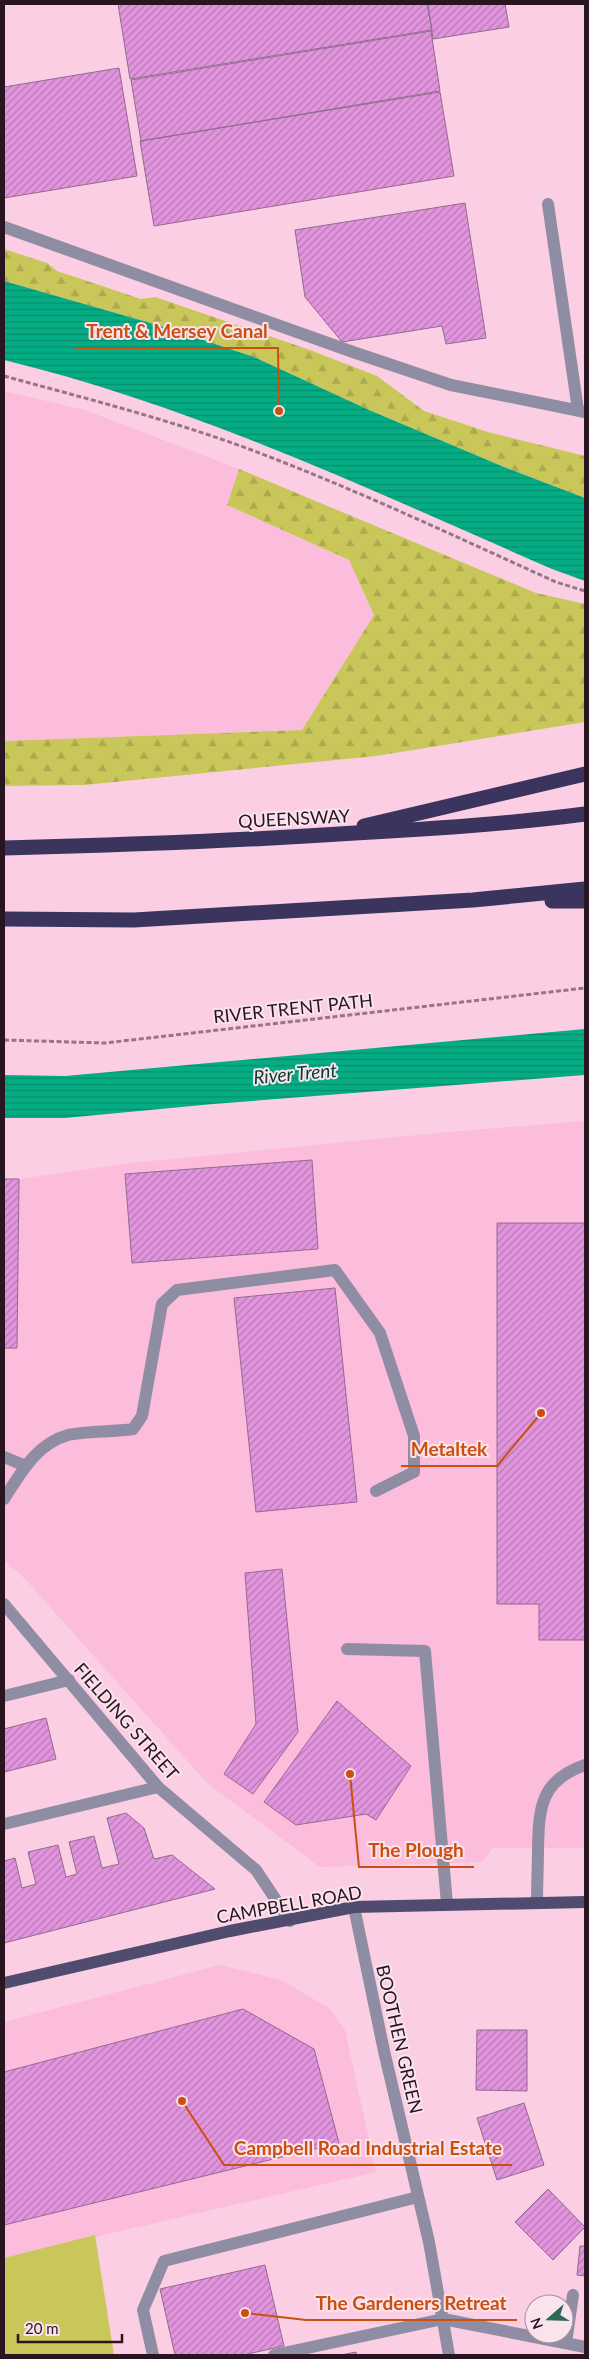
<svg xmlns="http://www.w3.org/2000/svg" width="589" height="2359" font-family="Lato,sans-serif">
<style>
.built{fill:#fbbddb}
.green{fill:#c9c759}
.forest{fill:url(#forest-firs)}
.water{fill:url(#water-rules)}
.building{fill:url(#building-hatch);stroke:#916b8f}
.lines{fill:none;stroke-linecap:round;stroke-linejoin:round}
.path{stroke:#967585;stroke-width:3;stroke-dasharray:5 2.5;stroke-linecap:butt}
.lane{stroke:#8e8da3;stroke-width:12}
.street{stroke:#8e8da3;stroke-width:12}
.primary{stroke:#4f4c70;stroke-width:12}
.highway{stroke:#3a345e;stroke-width:15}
.labels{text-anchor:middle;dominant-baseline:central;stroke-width:4;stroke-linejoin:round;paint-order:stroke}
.street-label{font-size:18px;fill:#28151f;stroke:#fae3ed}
.water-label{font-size:19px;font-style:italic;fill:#003e2d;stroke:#fae3ed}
.leader{fill:none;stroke:#cb4f0f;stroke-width:2}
.callout-dot{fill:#cb4f0f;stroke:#fae3ed;stroke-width:2}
.callout-label{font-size:19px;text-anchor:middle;font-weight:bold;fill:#cb4f0f;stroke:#fae3ed;stroke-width:4;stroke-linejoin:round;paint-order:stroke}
</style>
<defs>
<pattern id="forest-firs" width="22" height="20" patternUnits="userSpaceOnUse" patternTransform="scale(1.25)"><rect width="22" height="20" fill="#c9c759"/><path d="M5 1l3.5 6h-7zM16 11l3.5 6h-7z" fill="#adaa4d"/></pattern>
<pattern id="water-rules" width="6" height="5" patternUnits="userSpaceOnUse" patternTransform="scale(1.25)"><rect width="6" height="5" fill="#04ad84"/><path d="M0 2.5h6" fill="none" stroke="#068c6b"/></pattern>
<pattern id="building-hatch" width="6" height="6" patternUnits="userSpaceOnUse" patternTransform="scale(1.25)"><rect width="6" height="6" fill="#e294de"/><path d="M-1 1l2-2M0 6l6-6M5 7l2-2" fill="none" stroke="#b778b3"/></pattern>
</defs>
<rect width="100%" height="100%" fill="#fbcee3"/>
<path class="built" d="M4,391L85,410L239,469L227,505L349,560L374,615L302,730L4,741Z
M585,1121V1848H493L482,1862L320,1867L208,1784L25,1579L4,1560V1179H19L130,1163L438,1133Z
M220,1965L281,1980L329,2008L345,2030L376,2172L4,2258V2022Z"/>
<path class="green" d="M95,2235L114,2355H4V2258Z"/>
<path class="forest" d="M4,249L47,263L57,271L141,299L155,297L310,350L377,376L424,411L488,432L585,456V498L504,467L369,410L254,357L161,326L4,281Z
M239,469L536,593L585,604V722L376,756L84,785L4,786V741L302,730L374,615L349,560L227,505Z"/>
<path class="water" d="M4,281L161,326L254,357L369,410L504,467L585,498V581L552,569C373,491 194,406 4,360Z
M585,1029V1075L213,1104L65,1118H4V1075L65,1076Z"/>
<path class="building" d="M118,4H427L432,30L130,79Z
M428,4H505L509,27L433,39Z
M431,31L440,91L141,141L131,80Z
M119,68L137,176L4,198V87Z
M440,92L454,176L154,226L140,141Z
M465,203L486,338L446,344L442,326L342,342L305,297L295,230Z
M312,1160L318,1249L132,1263L125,1174Z
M4,1179H19L17,1348H4Z
M497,1223H585V1640H539V1604H497Z
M335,1288L357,1502L256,1512L234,1298Z
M282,1569L298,1732L253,1794L224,1774L256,1724L245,1573Z
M337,1701L411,1766L376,1820L366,1814L296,1825L264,1802Z
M46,1718L56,1759L4,1772V1729Z
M126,1813L144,1828L154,1859L172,1855L215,1889L4,1943V1861L15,1858L22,1888L36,1884L28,1852L58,1845L66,1877L77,1874L69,1842L94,1836L102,1868L119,1864L107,1818Z
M243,2009L314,2049L339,2143L4,2225V2072Z
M477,2030H527V2091L476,2090Z
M524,2103L544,2165L497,2180L477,2118Z
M548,2189L585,2227L553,2260L515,2222Z
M580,2246H585V2276L577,2275Z
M265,2265L284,2346L243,2355H175L160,2289Z
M356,2352L357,2355H341Z"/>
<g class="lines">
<path class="path" d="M4,376C95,401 187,424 275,459C370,496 463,540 556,582L585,591
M4,1040L105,1043L585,988"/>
<path class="lane" d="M548,204L578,410
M4,227L353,352L451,385L585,412
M4,1457L26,1466
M4,1499C21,1473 36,1444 68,1435C83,1431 114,1432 133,1429L142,1416L162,1304L177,1290L335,1270L380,1333L414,1436V1472L376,1491
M347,1649L425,1651L447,1904
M4,1824L158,1787
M537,1902C537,1884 538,1866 538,1848C539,1807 541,1780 585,1765
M153,2355L143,2310L164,2261L418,2197
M274,2355L443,2319"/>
<path class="street" d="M4,1604L158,1787L256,1870L290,1921
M4,1696L69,1680
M354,1907L384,2051L429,2242L449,2355
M443,2319L585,2347
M566,2343L573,2295"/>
<path class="primary" d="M4,1983L230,1931L354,1907L585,1902"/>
<path class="highway" d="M364,826L585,774
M4,848C121,845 238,841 355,833C432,829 509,824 585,814
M552,901H585
M4,919L134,920L473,900L585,889"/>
</g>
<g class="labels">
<g class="street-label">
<text transform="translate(294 818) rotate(-3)">QUEENSWAY</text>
<text transform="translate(293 1008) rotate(-6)">RIVER TRENT PATH</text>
<text transform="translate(127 1721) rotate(49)">FIELDING STREET</text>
<text transform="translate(289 1904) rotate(-10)">CAMPBELL ROAD</text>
<text transform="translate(400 2039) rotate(77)">BOOTHEN GREEN</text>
</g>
<g class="water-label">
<text transform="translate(295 1073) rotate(-5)">River Trent</text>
</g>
</g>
<path class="leader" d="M279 411L278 348H76M541 1413L497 1466H401M350 1774L359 1867H474M182 2101L224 2165H512M245 2313L306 2320H517"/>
<g class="callout-dot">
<circle cx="279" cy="411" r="5"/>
<circle cx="541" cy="1413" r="5"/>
<circle cx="350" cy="1774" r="5"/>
<circle cx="182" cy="2101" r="5"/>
<circle cx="245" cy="2313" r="5"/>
</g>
<g class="callout-label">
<text x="177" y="338">Trent &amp; Mersey Canal</text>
<text x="449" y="1456">Metaltek</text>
<text x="416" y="1857">The Plough</text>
<text x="368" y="2155">Campbell Road Industrial Estate</text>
<text x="411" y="2310">The Gardeners Retreat</text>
</g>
<rect width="589" height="2359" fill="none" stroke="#28151f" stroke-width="10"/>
<g transform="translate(549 2319) rotate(250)"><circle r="24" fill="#fae3ed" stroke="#a6919b"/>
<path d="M0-4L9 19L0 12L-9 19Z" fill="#2c6955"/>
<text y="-8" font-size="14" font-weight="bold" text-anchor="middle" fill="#28151f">N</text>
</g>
<path d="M18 2334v8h104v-8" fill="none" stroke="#28151f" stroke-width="2.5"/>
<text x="25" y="2334" font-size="15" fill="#28151f" stroke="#fae3ed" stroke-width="4" paint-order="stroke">20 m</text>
</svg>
